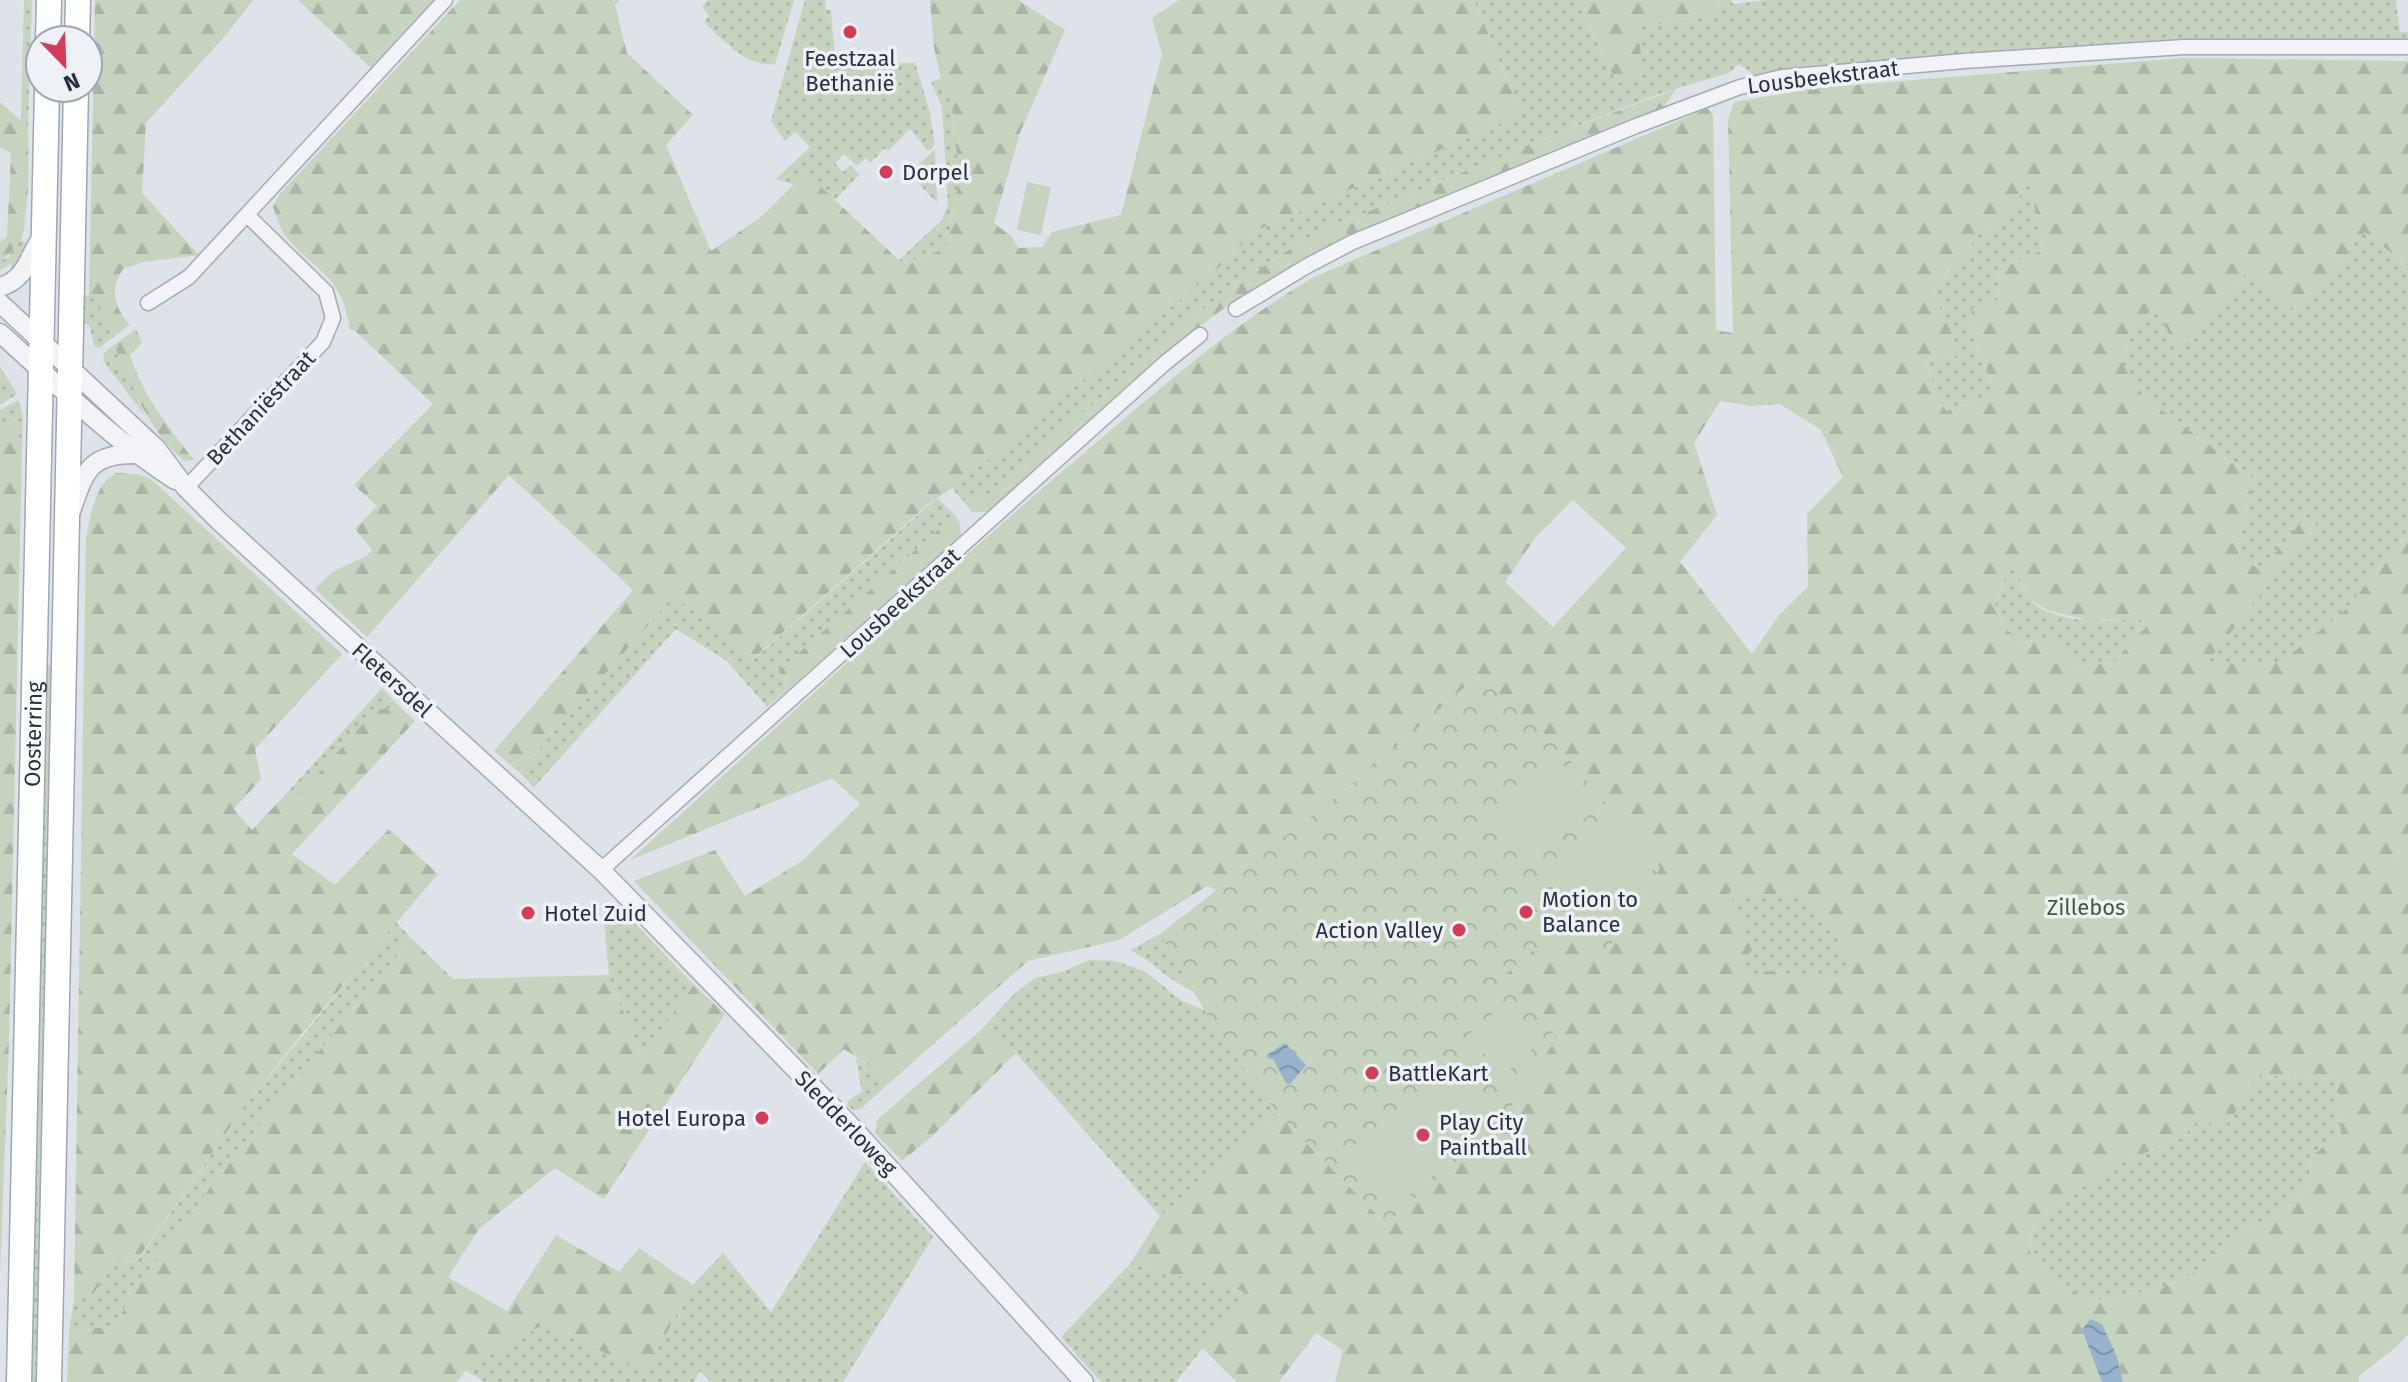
<svg xmlns="http://www.w3.org/2000/svg" width="2408" height="1382" font-family="'Fira Sans',sans-serif">
<style>
.grass{fill:url(#grass-dots)}
.forest{fill:url(#forest-firs);fill-rule:evenodd}
.park{fill:url(#park-crowns)}
.pitch{fill:#c5d3bf}
.water{fill:url(#water-waves)}
.lines{fill:none;stroke-linecap:round;stroke-linejoin:round}
.minor-casing{stroke:#a3aab3;stroke-width:17}
.tertiary-casing{stroke:#a3aab3;stroke-width:21}
.primary-casing{stroke:#9da7b5;stroke-width:27}
.minor{stroke:#f1f3f7;stroke-width:14}
.tertiary{stroke:#f1f3f7;stroke-width:18}
.primary{stroke:#fff;stroke-width:24}
.poi-dot{fill:#d53c58;stroke:#eef2f6;stroke-width:3}
.labels{text-anchor:middle;dominant-baseline:central;stroke-width:7;stroke-linejoin:round;paint-order:stroke}
.poi-label{font-size:22px;fill:#273141;stroke:#eef2f6;text-anchor:start}
.street-label{font-size:22px;fill:#273141;stroke:#eef2f6}
.park-label{font-size:22px;fill:#3c5d33;stroke:#eef2f6}
</style>
<defs>
<pattern id="grass-dots" width="8" height="8" patternUnits="userSpaceOnUse" patternTransform="scale(2)"><rect width="8" height="8" fill="#c5d3bf"/><path d="M2 2h.1M6 6h.1" fill="none" stroke="#a9b6a5" stroke-width="1.8" stroke-linecap="round"/></pattern>
<pattern id="forest-firs" width="22" height="20" patternUnits="userSpaceOnUse" patternTransform="scale(2)"><rect width="22" height="20" fill="#c5d3bf"/><path d="M5 1l3.5 6h-7zM16 11l3.5 6h-7z" fill="#a9b6a5"/></pattern>
<pattern id="park-crowns" width="20" height="18" patternUnits="userSpaceOnUse" patternTransform="scale(2)"><rect width="20" height="18" fill="#c5d3bf"/><path d="M2 6a3 3 0 1 1 6 0M12 15a3 3 0 1 1 6 0" fill="none" stroke="#a9b6a5"/></pattern>
<pattern id="water-waves" width="16" height="10" patternUnits="userSpaceOnUse" patternTransform="scale(2)"><rect width="16" height="10" fill="#97b2cb"/><path d="M0 5q4-4 8 0t8 0" fill="none" stroke="#7b91a6"/></pattern>
</defs>
<rect width="100%" height="100%" fill="#dee3e9"/>
<path class="grass" d="M24,0H32L28,127L21,121Z
M708,0H794L775,64C745,67 724,40 704,22L709,15L702,7Z
M805,0H825L826,10H831L835,60L858,58L859,64L915,63L929,109L935,144L928,151L910,129L888,151L885,148L870,163L866,158L857,166L844,154L835,163L843,172L851,165L859,175L835,200L806,174L794,185L776,179L810,147L795,132L785,141L771,121Z
M1474,0H1577L1617,84L1636,27L1720,16L1718,0H1731L1733,4L1766,0H2398L2396,2L2400,32H2408V39L2164,40L1962,54L1755,76L1739,64L1729,73L1662,93L1533,143L1314,234L1232,286L1177,330L986,498L962,500L952,488L1216,270L1258,230L1522,114Z
M941,78L952,106L959,178L947,248L903,264L899,260L942,220L948,204L942,107L931,82Z
M935,149L937,203L910,174Z
M2030,181L2043,250L1998,269L1999,299L1970,330L1997,394L1945,411L1929,372L1927,359L1961,355L1933,293L1973,236L1999,226Z
M27,216L21,241L30,244L16,273L10,264L0,270V261L9,257Z
M2366,232L2408,266V535L2345,610L2281,662L2241,664L2207,661L2306,517L2260,571L2238,552L2253,477L2144,397L2123,365L2131,326L2156,307L2179,355L2248,271Z
M87,295H96L112,338L99,348L94,346L90,327L80,320V301Z
M114,345L146,417L103,361L104,353Z
M0,367L17,394L0,405Z
M18,400L23,415L22,449L15,419L0,428V410Z
M937,498L955,515L778,671L790,688L767,707L727,661L676,629L534,787L519,772L674,596L754,659Z
M2014,565C2020,581 2029,604 2046,611C2078,625 2119,620 2153,619L2113,663L2073,666L2047,639L2020,643L2005,627L1995,606L2002,584Z
M43,665H55L39,1382H27Z
M382,688L401,708L376,709L294,801L284,796Z
M1728,890L1739,894L1803,895L1841,944L1852,977L1833,979L1815,975L1751,979L1741,969Z
M619,907L694,985L641,1057L609,975L604,920Z
M396,922L411,938L241,1147L135,1287L116,1325L69,1332L74,1299L93,1294L115,1265L138,1260L244,1107Z
M1160,934L1197,963L1220,1003C1203,996 1188,990 1173,980C1158,970 1147,958 1130,950Z
M1089,960L1116,961L1144,971L1182,1001L1211,1013L1297,1101L1278,1114L1160,1216L1016,1053L982,1029L1015,993L1035,978L1062,972Z
M856,1058L880,1073L888,1084L862,1108L855,1111L847,1106L849,1100L862,1092Z
M2260,1075L2336,1079L2341,1133L2311,1157L2308,1187L2284,1210L2232,1237L2192,1274L2158,1289L2093,1301L2060,1285L2029,1251L2033,1226L2073,1194L2127,1160L2183,1138L2194,1123L2225,1127Z
M865,1162L933,1237L843,1382H711L700,1371L694,1382H485L465,1370L544,1324L645,1371L693,1285L723,1253L771,1312Z
M1130,1264L1248,1292L1176,1382H1101L1061,1337Z"/>
<path class="forest" d="M95,0H253L225,36L146,123L142,193L199,255L143,262L123,269C110,290 113,306 130,325L112,338L96,296L89,295Z
M298,0H434L371,68Z
M460,0H619L615,5L627,53L693,115L666,145L711,251L761,217L806,173L903,264L947,248L959,178L952,106L941,79L934,48L930,0H1018L1065,30L1020,133L994,223L1012,237L1018,248L1042,247L1052,232L1121,215L1162,54L1152,18L1179,0H1474L1522,114L1258,230L1216,270L963,481L932,501L753,659L674,596L519,772L494,751L633,590L509,475L367,637L315,589L332,572L366,556L372,550L355,529L377,506L354,485L433,404L354,330H350C342,276 322,277 289,240C281,232 277,217 273,207L280,194Z
M1577,0H1718L1720,16L1637,27L1644,75L1617,84Z
M2183,58L2408,61V266L2365,232L2298,313L2248,271L2179,355L2156,307L2131,326L2123,365L2144,397L2253,477L2238,552L2260,571L2306,516L2317,524L2208,661L2241,664L2281,662L2345,610L2408,535V847L2393,854L2408,888V1334L2395,1348L2359,1376V1382H2123L2117,1357L2082,1330L2102,1382H1335L1343,1350L1316,1333L1279,1382H1237L1202,1348L1247,1292L1130,1264L1160,1216L1278,1114L1386,1224L1502,977L1564,924L1599,963L1660,868L1478,676L1355,782L1217,890L1207,886L1119,940L1028,961L888,1084L880,1073L844,1049L818,1074L634,881L715,850L745,896L802,861L860,804L832,778L630,860C781,725 929,584 1084,453C1159,390 1230,326 1314,277L1708,108L1713,115L1716,330L1733,333L1728,119L1734,102L1816,88ZM2030,182L2043,250L1998,269L1999,299L1972,308L1970,330L1997,394L1946,411L1929,372L1927,359L1962,355L1933,293L1950,267L1971,262L1973,236L1999,226ZM1720,401L1750,406L1780,404L1821,430L1843,477L1807,514L1808,587L1780,614L1752,654L1680,562L1717,515L1694,443ZM1573,500L1626,548L1553,627L1505,582L1535,538ZM2013,566C2033,608 2036,609 2081,618L2088,628L2103,620H2152L2113,663L2073,666L2060,641L2047,639L2020,643L2005,627L1995,606L2002,584ZM1729,891L1739,894L1803,895L1841,944L1851,977L1833,979L1815,975L1762,971L1751,978L1741,969L1752,949ZM2260,1075L2336,1079L2341,1133L2311,1157L2308,1187L2284,1210L2232,1237L2192,1274L2158,1289L2093,1301L2060,1285L2029,1251L2033,1226L2073,1194L2127,1160L2183,1138L2194,1123L2225,1127Z
M1676,89L1663,108L1530,161L1305,259L1237,299L1171,347L996,508L987,512H972L962,500L986,498L1177,330L1232,286L1314,234L1533,143Z
M0,102L28,127C28,163 35,243 0,261V242L7,237L11,153L0,147Z
M136,329L142,343L130,355C142,394 169,428 194,460L184,461C148,430 133,387 114,345Z
M15,419L22,449L9,1040L0,1276V428Z
M116,473L138,474L152,480L342,654L255,749L261,779L234,809L252,830L284,796L294,801L376,709L401,708L415,721L292,854L335,885L389,829L438,874L301,1035L244,1107L137,1260L115,1265L93,1294L74,1299L86,539C91,516 94,484 116,473Z
M955,515L960,523L961,535L790,688L778,671Z
M411,938L453,979L609,975L641,1057L694,985L725,1014L604,1199L555,1168L479,1229L448,1277L507,1311L556,1235L619,1272L639,1248L693,1285L645,1372L544,1324L466,1370L457,1382H67L69,1332L116,1325L135,1287L241,1147Z
M982,1029L1016,1053L930,1138L902,1161L875,1133L877,1120Z"/>
<path class="park" d="M1478,676L1556,744L1660,868L1599,963L1564,925L1502,977L1557,1038L1503,1119L1386,1224L1278,1114L1220,1037L1160,934L1355,782Z"/>
<path class="pitch" d="M1027,182L1051,187L1041,235L1017,230Z
M1558,758L1598,808L1531,862L1492,814Z
M1607,817L1653,871L1601,948L1544,874Z
M2408,847V888L2393,854Z
M1507,1001L1542,1041L1503,1075L1468,1035Z
M1452,1062L1500,1118L1395,1208L1347,1152Z"/>
<path class="water" d="M1285,1043L1306,1065L1290,1084L1286,1083L1273,1059L1268,1058L1267,1055Z
M2090,1319L2102,1324L2117,1357L2123,1382H2102L2082,1330Z"/>
<g class="lines">
<g class="minor-casing">
<path id="minor" d="M148,303L189,277L445,0
M1236,309L1307,266L1353,242L1636,126L1740,87L1782,77L1964,61L2184,47H2408
M186,488L323,342L333,318L326,292L248,216
M601,870L1165,363L1200,335"/>
</g>
<g class="tertiary-casing">
<path id="tertiary" d="M0,287C27,279 28,257 43,235
M0,303L156,448L186,488L218,520L601,870L851,1126L1084,1382
M0,333C57,384 110,438 175,480
M71,511C85,472 88,454 135,454"/>
</g>
<g class="primary-casing">
<g id="primary">
<path d="M48,40L49,0"/>
<path d="M77,40L78,0"/>
<path id="s1" d="M19,1382L47,88"/>
<path d="M49,1382L76,88"/>
</g>
</g>
<use href="#minor" class="minor"/>
<use href="#tertiary" class="tertiary"/>
<use href="#primary" class="primary"/>
</g>
<g class="poi-dot">
<circle cx="850" cy="32" r="8"/>
<circle cx="886" cy="172" r="8"/>
<circle cx="1526" cy="912" r="8"/>
<circle cx="528" cy="913" r="8"/>
<circle cx="1459" cy="930" r="8"/>
<circle cx="1372" cy="1073" r="8"/>
<circle cx="762" cy="1118" r="8"/>
<circle cx="1423" cy="1135" r="8"/>
</g>
<g class="labels">
<g class="poi-label">
<text x="850" y="58" text-anchor="middle">Feestzaal<tspan x="850" dy="25">Bethanië</tspan></text>
<text x="902" y="172">Dorpel</text>
<text x="1542" y="899">Motion to<tspan x="1542" dy="25">Balance</tspan></text>
<text x="544" y="913">Hotel Zuid</text>
<text x="1443" y="930" text-anchor="end">Action Valley</text>
<text x="1388" y="1073">BattleKart</text>
<text x="746" y="1118" text-anchor="end">Hotel Europa</text>
<text x="1439" y="1122">Play City<tspan x="1439" dy="25">Paintball</tspan></text>
</g>
<g class="street-label">
<text transform="translate(1823 77) rotate(-7)">Lousbeekstraat</text>
<text transform="translate(261 408) rotate(-47)">Bethaniëstraat</text>
<text transform="translate(900 603) rotate(-42)">Lousbeekstraat</text>
<text transform="translate(392 680) rotate(42)">Fletersdel</text>
<text stroke="none"><textPath href="#s1" startOffset="648">Oosterring</textPath></text>
<text transform="translate(846 1123) rotate(46)">Sledderloweg</text>
</g>
<g class="park-label">
<text x="2086" y="907">Zillebos</text>
</g>
</g>
<g transform="translate(64 64) rotate(157)"><circle r="38" fill="#eef2f6" stroke="#9ea5ae" stroke-width="2"/>
<path d="M0-6L14 30L0 20L-14 30Z" fill="#d53c58"/>
<text y="-12" font-size="22" font-weight="bold" text-anchor="middle" fill="#273141">N</text>
</g>
</svg>
